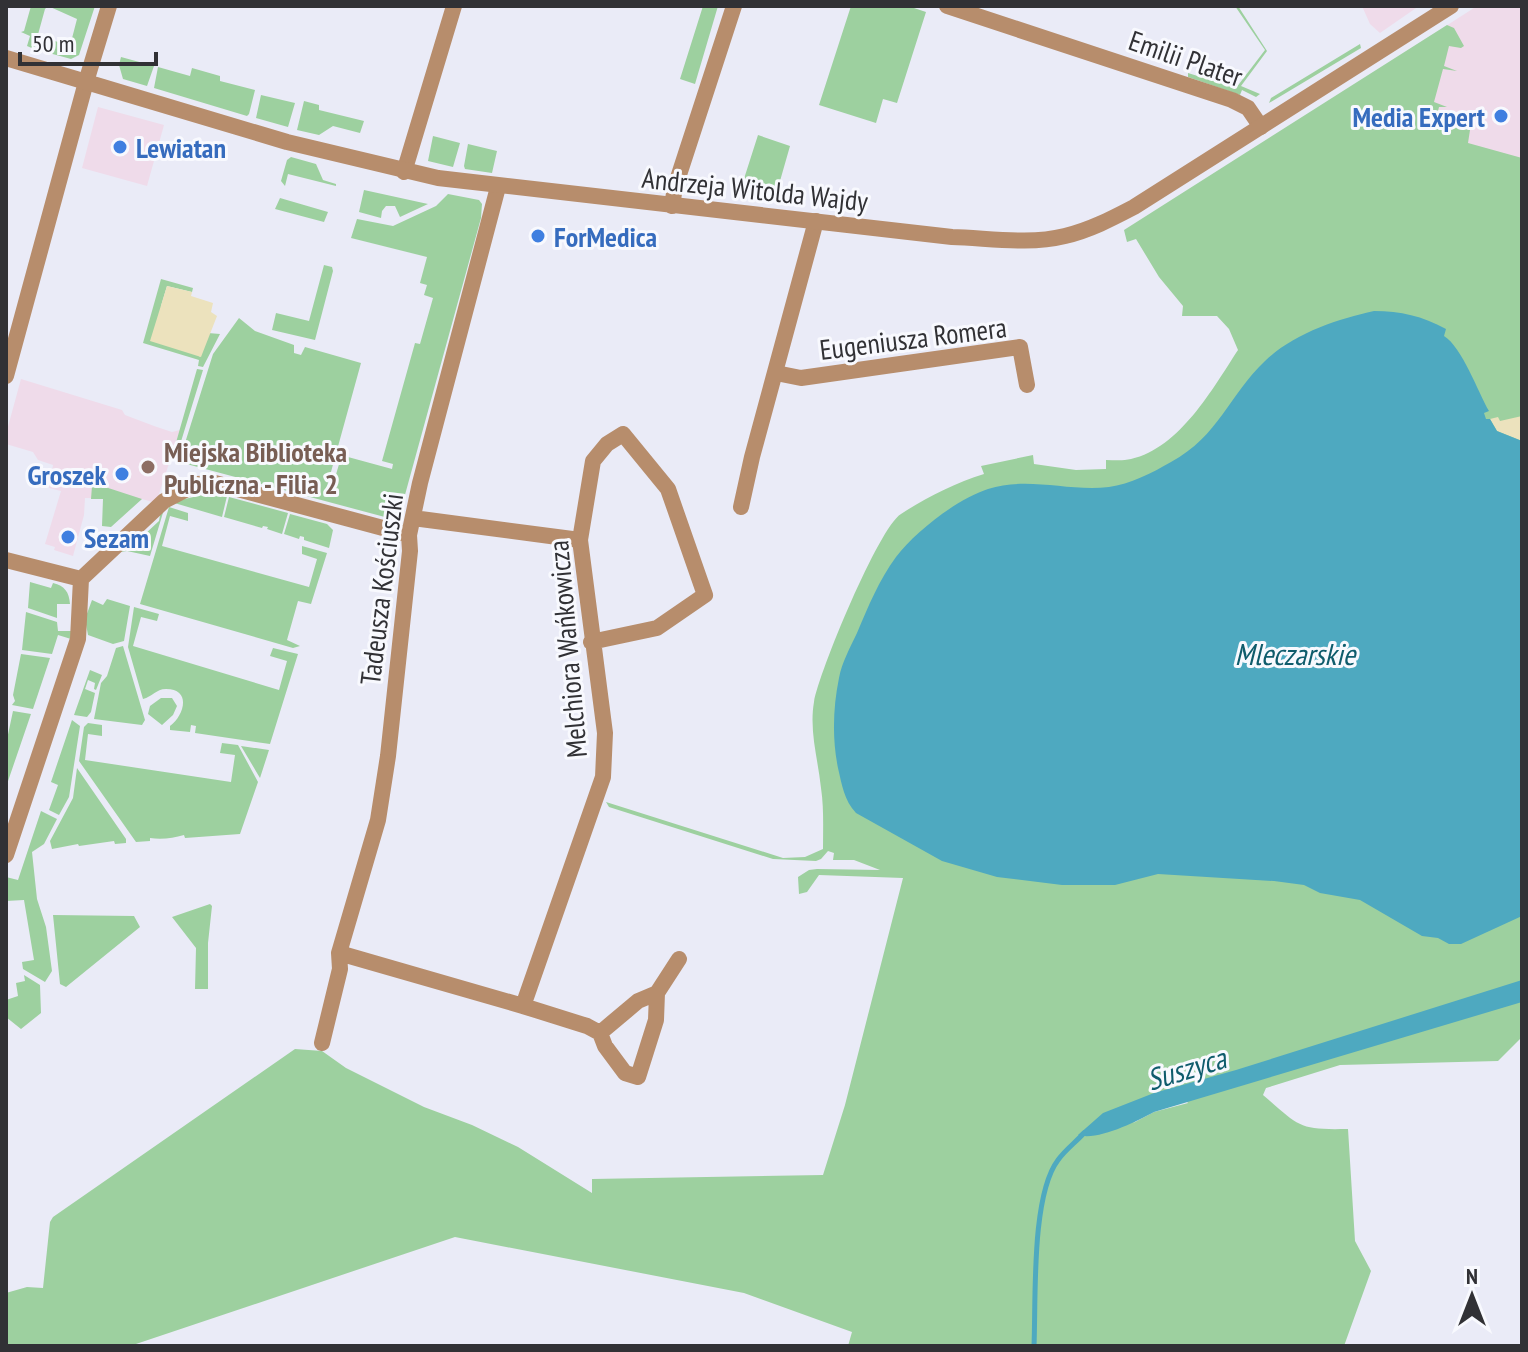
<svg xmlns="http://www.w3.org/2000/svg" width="1528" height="1352" font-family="'PT Sans Narrow',sans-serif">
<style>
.commercial{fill:#efdbea}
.green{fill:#9dd09f;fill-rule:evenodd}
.sand{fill:#ece2bd}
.water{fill:#4ea9c0}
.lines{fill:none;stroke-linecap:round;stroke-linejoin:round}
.stream{stroke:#4ea9c0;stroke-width:5}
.minor{stroke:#b78d6c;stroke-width:16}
.tertiary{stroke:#b78d6c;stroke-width:16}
.shop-dot{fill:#3f7fe0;stroke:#f8f9fe;stroke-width:3}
.education-dot{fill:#8d6e63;stroke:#f8f9fe;stroke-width:3}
.labels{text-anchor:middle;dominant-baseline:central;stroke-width:6;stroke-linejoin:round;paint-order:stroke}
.street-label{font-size:28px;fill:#313135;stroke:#f8f9fe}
.shop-label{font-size:28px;font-weight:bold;fill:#366cbe;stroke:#f8f9fe;text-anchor:start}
.education-label{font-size:28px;font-weight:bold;fill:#785e54;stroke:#f8f9fe;text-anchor:start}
.water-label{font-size:30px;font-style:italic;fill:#0f5c6c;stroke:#f8f9fe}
</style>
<rect width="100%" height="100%" fill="#eaebf7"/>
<path class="commercial" d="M1362,6H1419L1380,33L1370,24Z
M1477,6H1522V166L1443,144L1407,51Z
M98,107L164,125L147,186L82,168Z
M21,379L122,410L125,415L154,426L172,432L180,430L156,503L142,499L85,498L84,515L73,556L54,550L55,547L45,544L61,491L49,488L53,465L38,460L33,452L6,444V434Z"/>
<path class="green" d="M31,6H95L79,55L71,59L38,50L43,37L70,46L77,19L48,6L45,9L34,49L27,46L30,36L21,32L24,31Z
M703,6H718L695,84L680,79Z
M851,6H908L926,12L897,103L883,99L876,123L819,105Z
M1235,6H1238L1267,51L1241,86L1260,94L1256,97L1242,90L1240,95L1188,77V73L1236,88L1265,50Z
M1447,25L1454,28L1464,46L1461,48L1449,46L1444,66L1457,71L1443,69L1434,102L1447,107H1439L1437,115L1444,117L1443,123L1470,130L1468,143L1522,158V1037L1498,1061L1340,1065L1266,1088L1263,1095C1300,1127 1298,1130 1348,1129L1355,1241L1371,1271L1344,1346H848L852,1332L744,1293L455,1237L130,1346H6V1293L27,1287L43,1288L50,1222L53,1217L295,1049L322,1051L346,1068L424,1107L472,1125L518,1147L592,1193V1179L823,1175L845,1105L903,878L819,875L807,892L799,894L798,877L809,870L817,869L880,870L854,860H833L834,853L828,851L821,859L816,861L773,859L609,807L606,802L783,858L805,857L823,849C823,829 824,808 821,788C818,759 809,731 814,702C819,672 879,527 901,514C925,498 955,483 984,474L981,466L1033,455L1034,464L1076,470L1106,469V460C1114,460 1123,461 1131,459C1180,448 1213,388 1238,350L1229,329L1217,316H1182L1183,306L1159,277L1136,239L1127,242L1124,230ZM1174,1087L1188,1103L1154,1112L1133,1123Z
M1360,44L1361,48L1269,103L1271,98Z
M121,57L154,66L147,86L123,79L119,65Z
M158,67L190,76L192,68L220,76V81L255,90L249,114L247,116L154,88Z
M261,95L295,103L288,127L256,118Z
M304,101L319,105V110L364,121L360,133L333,126L319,135L297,130Z
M758,135L790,146L776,195L742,185Z
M433,136L460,143L453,167L428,161Z
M468,144L497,151L492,173L465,169L464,166Z
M291,157L316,164L323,180L336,184V186L288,174L285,186L281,181L287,160Z
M364,190L428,204L400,217L395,206H386L382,211L381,218L359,212Z
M448,194L479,200L482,204L481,218L400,513L396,520L179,462L213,354L239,318L255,331L294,345V353L301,355L305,347L361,363L326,490L331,491L340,461L346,463L348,457L392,469L393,464L382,461L415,343L420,344L433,298L424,295L427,285L420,283L427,257L351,238L357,219L393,226L436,206Z
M280,198L328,212L324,222L275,209Z
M324,265L332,267L333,271L315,340L272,330L276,313L309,321Z
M161,279L193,288L192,292L167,286L161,306L200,357L208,333L220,334L203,367L198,366L199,360L143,343Z
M197,369L203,370L175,461L171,460Z
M96,484L142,499L111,527L102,526L103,499H91L92,486Z
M207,494L227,496L222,517L171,502Z
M229,497L288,513L282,534L267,529L268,527L263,526L262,528L224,517Z
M165,506L150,556L127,551L120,552V548H130L159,521L161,510Z
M169,507L188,513V521L170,516L162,546L309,587L317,559L302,554V546L327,553L311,604L298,601L287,640L300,646L293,648L140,604Z
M290,514L327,524L333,530L329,548L304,540V537L300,536L299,539L284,534Z
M30,582L51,588L53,583C65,586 69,592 70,604H57V618L28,608Z
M107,599L130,606L124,641L113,644L88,635L85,619L92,600L103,605Z
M134,607L159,614L157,621L141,617L133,646L279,690L287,661L270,656L273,648L298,654L270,744L195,733L196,726L191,725L190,732L170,730V726C184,716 192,689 166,689C156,689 152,697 143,699L128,647Z
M26,612L57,622L58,631H72L71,639L58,635L52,654L22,650Z
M123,646L145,720L142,725L94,719L101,683L107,676L116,648Z
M21,654L50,658L33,709L12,705L15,701L13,695Z
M90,670L102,675L96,690L94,689L95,683L88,680L85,689L95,693L91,712L87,717L74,715Z
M161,698H172L177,706L173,715L162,725L148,714L150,706Z
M13,711L31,714L6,787V744Z
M72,720L80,726L69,797L59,815L49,810L58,785L51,782Z
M88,723L102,725V736L88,734L85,760L231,782L235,755L220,753L222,743L238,745L258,782L240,834L185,838L184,835C173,838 162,840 150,838V841L136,842L79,761L84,727Z
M241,746L269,750L260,778Z
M77,768L126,839V843L115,844L114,841L79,846L78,844L52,849L50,841L73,798Z
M41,811L57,819L44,844L32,852L37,899L46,927L52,971L45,982L23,969L22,962L34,960L24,900L6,901V877L18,880Z
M210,904L212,906L208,943V989H195L196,948L172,917Z
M53,915L134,916L140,927L66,987L60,984Z
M24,975L40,985L41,1013L21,1029L6,1017V1000L18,996L16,983L25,981Z"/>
<path class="sand" d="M167,286L192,292L191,296L213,303L211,312L217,316L201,357L150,341Z
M1522,416V441L1497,431L1490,419L1498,417L1500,421Z"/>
<path class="water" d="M1374,311C1401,311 1422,316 1446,329L1444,336C1462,347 1478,392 1489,411L1484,413L1486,419H1490L1497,431L1522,441V916L1461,944H1449L1438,938L1422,936L1360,900L1320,893L1304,885L1274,881L1158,874L1115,885H1062L997,877L942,861L856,813C844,800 842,785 838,768C832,739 833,707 839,678C842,662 850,648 857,633C868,607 879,580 896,557C915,532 957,499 988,489C1028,476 1069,492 1109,487C1130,484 1152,473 1171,462C1219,436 1229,395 1265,361C1293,334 1337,319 1374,311Z
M1522,980V1002L1154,1112C1135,1122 1098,1141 1078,1135L1103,1113L1154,1093L1236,1070Z"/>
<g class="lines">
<path class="stream" d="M1034,1346C1036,1300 1031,1196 1058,1160C1065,1150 1076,1142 1084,1133"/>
<path class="minor" d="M947,6L1232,100L1248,108L1261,127
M404,172L454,6
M672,206L675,187L734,6
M776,373L801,378L1020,347L1027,385
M6,376L86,82
M741,507L752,457L816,221
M413,518L580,540
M6,560L81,579
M6,855L78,639L81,579L164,501L197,484L215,483L409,535
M339,953L523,1006L587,1026L600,1033L638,1001L657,993L679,959
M523,1006L603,777L605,733L580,540L593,461L607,444L623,434L668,489L705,595L657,628L591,642
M600,1033L605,1046L625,1073L638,1077L656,1020L657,993
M322,1043L340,969L339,953L378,820L388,756L410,551L409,535L420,483L498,187"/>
<path class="tertiary" d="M6,58L287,142L438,178L952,237C989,238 1029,245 1065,236C1090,230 1111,219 1134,207L1451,6
M86,82L109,6"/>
</g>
<g class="shop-dot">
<circle cx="1501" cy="116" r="8"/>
<circle cx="120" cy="147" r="8"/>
<circle cx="538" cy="236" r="8"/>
<circle cx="122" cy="474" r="8"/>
<circle cx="68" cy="537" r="8"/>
</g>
<circle class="education-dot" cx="148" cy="467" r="8"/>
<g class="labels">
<g class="street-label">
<text transform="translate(1186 58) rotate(19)">Emilii Plater</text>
<text transform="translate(755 189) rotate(6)">Andrzeja Witolda Wajdy</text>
<text transform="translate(913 338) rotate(-7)">Eugeniusza Romera</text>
<text transform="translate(381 589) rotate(-83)">Tadeusza Kościuszki</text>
<text transform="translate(567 649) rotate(-95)">Melchiora Wańkowicza</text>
</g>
<g class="shop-label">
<text x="1485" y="116" text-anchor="end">Media Expert</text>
<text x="136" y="147">Lewiatan</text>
<text x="554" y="236">ForMedica</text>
<text x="106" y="474" text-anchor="end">Groszek</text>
<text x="84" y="537">Sezam</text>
</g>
<g class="education-label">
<text x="164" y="451">Miejska Biblioteka<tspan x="164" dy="32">Publiczna - Filia 2</tspan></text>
</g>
<g class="water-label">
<text x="1295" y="653">Mleczarskie</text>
<text transform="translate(1186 1068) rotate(-17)">Suszyca</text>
</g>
</g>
<rect width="1528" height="1352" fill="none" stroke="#313135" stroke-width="16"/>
<g transform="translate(1472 1296)" stroke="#f8f9fe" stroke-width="6" paint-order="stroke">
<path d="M0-6L14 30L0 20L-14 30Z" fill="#313135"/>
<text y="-12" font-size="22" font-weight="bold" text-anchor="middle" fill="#313135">N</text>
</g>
<path d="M20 52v12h136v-12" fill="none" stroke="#313135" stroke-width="4"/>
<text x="32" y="52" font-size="24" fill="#313135" stroke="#f8f9fe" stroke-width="6" paint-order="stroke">50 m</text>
</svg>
